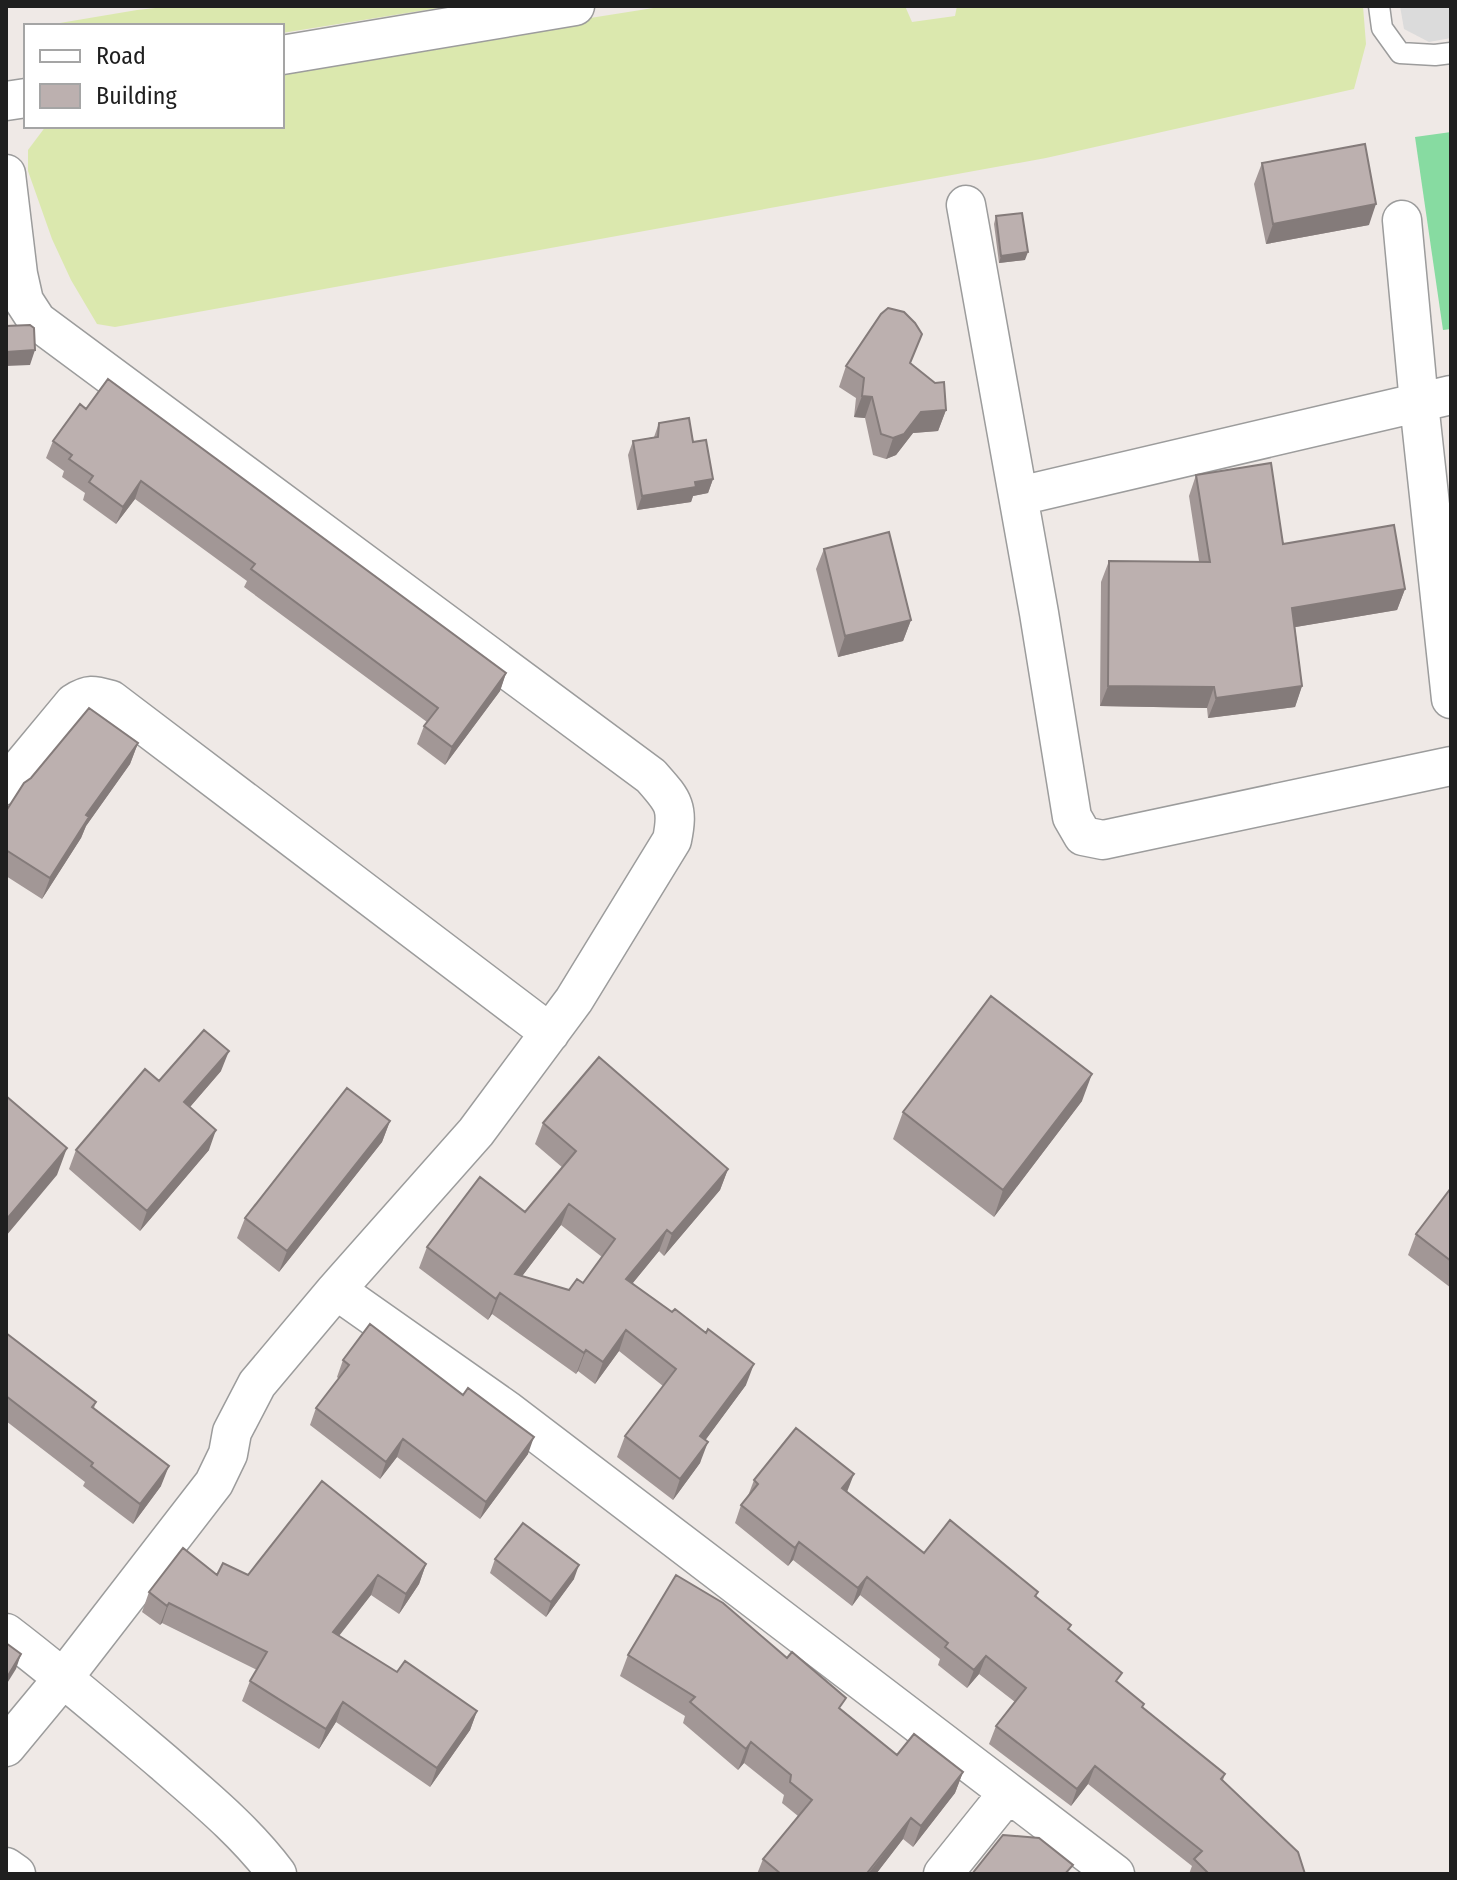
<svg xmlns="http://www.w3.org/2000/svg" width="1457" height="1880" font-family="'Fira Sans Condensed',sans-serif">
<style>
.grass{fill:#dbe8ae}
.pitch{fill:#87dba1}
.parking{fill:#dbdbdb}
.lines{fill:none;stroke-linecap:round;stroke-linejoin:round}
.lane-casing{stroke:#9c9c9c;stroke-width:23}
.street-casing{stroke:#9c9c9c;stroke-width:41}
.lane{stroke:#fff;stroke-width:20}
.street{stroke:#fff;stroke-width:38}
.wall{fill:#a29796;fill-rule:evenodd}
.shaded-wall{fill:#847b7a}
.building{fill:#bcb0af;stroke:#847b7a;stroke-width:2;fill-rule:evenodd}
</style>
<rect width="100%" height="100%" fill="#efe9e6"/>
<path class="grass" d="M174,6H451L282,33V26H42L137,10Z
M666,6H905L912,22L955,16L957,6H1363L1366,44L1354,89L1046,158L115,327L97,324L71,280L52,239L28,171V150L46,126H282V67Z"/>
<path class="pitch" d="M1451,132V329L1443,330L1415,137Z"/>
<path class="parking" d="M1400,6H1451V38L1429,42L1404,29Z"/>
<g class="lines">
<g class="lane-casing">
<path id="lane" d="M1379,6L1382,28L1400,53L1435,55L1451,53"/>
</g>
<g class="street-casing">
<path id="street" d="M282,55L575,6
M6,101L26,98
M6,174L18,274L24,301L37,321L651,776C673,801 679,806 672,840L574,1000L476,1132L336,1290L257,1384L232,1432L228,1454L214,1483L64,1677L6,1747
M966,205L1039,613L1072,817L1083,836L1103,840L1451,766
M1402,220L1419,403L1451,699
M1019,496L1451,395
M6,785L74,703C89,693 94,695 111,700L550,1033
M336,1290L508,1411L1115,1874
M6,1633C60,1674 111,1718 163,1762C203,1797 245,1831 277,1874
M6,1867L16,1874
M943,1874L1008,1793"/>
</g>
<use href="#lane" class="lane"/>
<use href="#street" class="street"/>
</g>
<path class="wall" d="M1262,163L1369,225L1266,244L1254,184Z
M996,216L1025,260L999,263L994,224Z
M911,363L946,410L938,431L913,433L896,455L886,459L873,455L865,418L854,417L856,398L839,387L846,366Z
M80,404L506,673L500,691L445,765L417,744L424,726L427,722L244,587L247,581L135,499L116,524L83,500L85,493L62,477L64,471L46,458L53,441Z
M659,423L693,442L713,479L708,493L693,496L691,502L637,510L628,455L633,441L654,437Z
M1196,475L1283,544L1405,589L1397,610L1295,627L1302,686L1295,707L1208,718L1207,708L1100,706L1101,582L1109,561H1199L1189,496Z
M824,549L911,620L903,641L838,657L816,569Z
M138,743L130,764L86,826L81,838L42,899L6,876V811Z
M221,1071L190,1107L209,1150L140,1231L69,1169L76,1150L159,1081Z
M1082,1101L994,1217L893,1139L903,1112Z
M390,1121L382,1142L279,1272L237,1238L245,1218Z
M543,1123L728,1169L720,1190L664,1256L659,1251L632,1284L746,1385L705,1440L700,1463L673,1500L617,1457L625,1436L663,1386L619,1351L595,1384L578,1371L576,1374L492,1314L488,1320L419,1268L427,1247L525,1212L563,1168L535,1144ZM561,1225L602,1257L583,1283L569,1290L522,1276Z
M1451,1188V1288L1408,1255L1416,1234Z
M6,1333L96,1402L94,1408L161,1486L133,1524L83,1486L85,1482L6,1421Z
M343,1360L528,1454L480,1519L397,1457L380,1479L310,1425L316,1408L339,1379L337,1377Z
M754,1480L847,1492L924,1553L1038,1592L1036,1597L1143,1708L1225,1774L1223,1780L1305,1874H1189L1192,1866L1088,1784L1071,1806L989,1744L996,1726L1015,1702L979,1674L967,1688L938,1665L940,1659L860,1595L852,1606L793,1560L788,1566L735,1523L741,1505L748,1496Z
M495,1559L574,1579L546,1617L490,1573Z
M426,1564L419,1584L399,1614L371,1595L339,1636L397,1672L477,1711L470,1730L430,1787L336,1722L319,1749L242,1701L250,1681L257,1670L162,1623L160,1625L142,1612L149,1592L217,1575H248Z
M628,1655L842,1710L897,1755L963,1772L955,1793L913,1847L903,1839L876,1874H757L763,1859L798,1816L782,1803L784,1795L744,1763L738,1770L683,1723L685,1716L620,1676Z"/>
<path class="shaded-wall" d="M1376,204L1369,225L1266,244L1273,224Z
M1028,252L1025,260L999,263L1001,256Z
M35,350L30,365L6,366V352Z
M862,396L872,397L865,418L854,417Z
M946,410L938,431L913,433L896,455L886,459L893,438L921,412Z
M713,479L708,493L693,496L691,502L637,510L642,496L695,482Z
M141,481L135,499L116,524L123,507Z
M1405,589L1397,610L1284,629L1292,608Z
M911,620L903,641L838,657L845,636Z
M506,673L500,691L445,765L452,747Z
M1108,686L1214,687L1207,708L1100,706Z
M1302,686L1295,707L1208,718L1216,698Z
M138,743L130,764L86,826L81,838L42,899L50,878L86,815Z
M229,1051L221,1071L177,1122L184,1102Z
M1092,1074L1082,1101L994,1217L1003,1190Z
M390,1121L382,1142L279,1272L287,1251Z
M216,1130L209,1150L140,1231L147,1211Z
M67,1148L57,1175L6,1236V1220Z
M728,1169L720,1190L664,1256L672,1234Z
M569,1204L561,1225L507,1296L515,1274Z
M667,1230L659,1251L618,1301L626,1279Z
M500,1293L492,1314L488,1320L496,1299Z
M626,1330L619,1351L595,1384L603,1362Z
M586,1350L578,1371L576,1374L584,1353Z
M754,1364L746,1385L693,1457L700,1436Z
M534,1437L528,1454L480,1519L486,1502Z
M403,1439L397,1457L380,1479L386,1462Z
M708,1442L700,1463L673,1500L680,1479Z
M169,1466L161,1486L133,1524L140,1504Z
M854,1474L847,1492L835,1506L842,1488Z
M799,1542L793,1560L788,1566L795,1548Z
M426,1564L419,1584L399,1614L406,1594Z
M579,1565L574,1579L546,1617L551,1602Z
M378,1575L371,1595L326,1652L333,1632Z
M867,1577L860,1595L852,1606L858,1588Z
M169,1603L162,1623L160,1625L167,1606Z
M21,1654L16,1669L6,1685V1679Z
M986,1656L979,1674L967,1688L974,1670Z
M343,1702L336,1722L319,1749L326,1729Z
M477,1711L470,1730L430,1787L437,1768Z
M751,1742L744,1763L738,1770L746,1749Z
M1095,1766L1088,1784L1071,1806L1077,1789Z
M963,1772L955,1793L913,1847L921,1826Z
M911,1818L903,1839L876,1874H868Z"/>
<path class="building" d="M1365,144L1376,204L1273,224L1262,163Z
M1022,213L1028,252L1001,256L996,216Z
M888,308L904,312L915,323L922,334L910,363L935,383L944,382L946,410L921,412L904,434L893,438L881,434L872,397L862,396L864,378L846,366L881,314Z
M30,325L34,328L35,350L6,352V326Z
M108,379L506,673L452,747L424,726L438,708L251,569L255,564L141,481L123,507L89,482L93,476L69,459L72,455L53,441L80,404L86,409Z
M689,418L693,442L706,440L713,479L695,482L696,487L642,496L633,441L658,437L659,423Z
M1271,463L1283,544L1394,525L1405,589L1292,608L1302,686L1216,698L1214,687L1108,686L1109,561L1210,562L1196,475Z
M889,532L911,620L845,636L824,549Z
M89,708L138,743L86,815L89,817L50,878L6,850V811L24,783L31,778Z
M991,996L1092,1074L1003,1190L903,1112Z
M204,1030L229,1051L184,1102L216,1130L147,1211L76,1150L145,1069L159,1081Z
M599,1057L728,1169L672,1234L667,1230L626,1279L672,1312L675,1309L706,1333L708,1329L754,1364L700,1436L708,1442L680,1479L625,1436L676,1369L626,1330L603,1362L586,1350L584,1353L500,1293L496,1299L427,1247L480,1177L525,1212L576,1151L543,1123ZM569,1204L615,1239L583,1283L577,1279L569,1290L515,1274Z
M347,1088L390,1121L287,1251L245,1218Z
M6,1096L67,1148L6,1220Z
M1451,1188V1261L1416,1234Z
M370,1324L463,1395L468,1388L534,1437L486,1502L403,1439L386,1462L316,1408L349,1365L343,1360Z
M6,1333L96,1402L92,1407L169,1466L140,1504L91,1466L93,1463L6,1396Z
M796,1428L854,1474L842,1488L924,1553L950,1520L1038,1592L1035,1596L1071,1625L1068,1629L1122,1673L1116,1681L1144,1704L1142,1707L1225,1774L1221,1779L1298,1852L1305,1874H1209L1194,1859L1202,1851L1095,1766L1077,1789L996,1726L1026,1688L986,1656L974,1670L945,1647L948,1643L867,1577L858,1588L799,1542L795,1548L741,1505L758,1484L754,1480Z
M322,1481L426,1564L406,1594L378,1575L333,1632L397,1672L405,1661L477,1711L437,1768L343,1702L326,1729L250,1681L267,1652L169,1603L167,1606L149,1592L183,1548L217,1575L223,1563L248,1575Z
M523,1523L579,1565L551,1602L495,1559Z
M676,1575L723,1603L787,1658L792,1652L846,1698L839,1708L897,1755L914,1734L963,1772L921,1826L911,1818L868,1872L871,1874H781L763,1859L812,1800L790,1782L791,1775L751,1742L746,1749L690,1702L695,1697L628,1655Z
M6,1643L21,1654L6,1679Z
M1003,1835L1039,1838L1073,1865L1065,1874H972Z"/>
<rect width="1457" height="1880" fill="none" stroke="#1f1f1f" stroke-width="16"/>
<rect x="24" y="24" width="260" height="104" fill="#ffffff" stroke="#a5a5a5" stroke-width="2"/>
<rect x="40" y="50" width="40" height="12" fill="#ffffff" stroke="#a5a5a5" stroke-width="2"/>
<text x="96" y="64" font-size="24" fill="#1f1f1f">Road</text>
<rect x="40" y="84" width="40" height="24" fill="#bcb0af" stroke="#a5a5a5" stroke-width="2"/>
<text x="96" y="104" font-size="24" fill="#1f1f1f">Building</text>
</svg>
